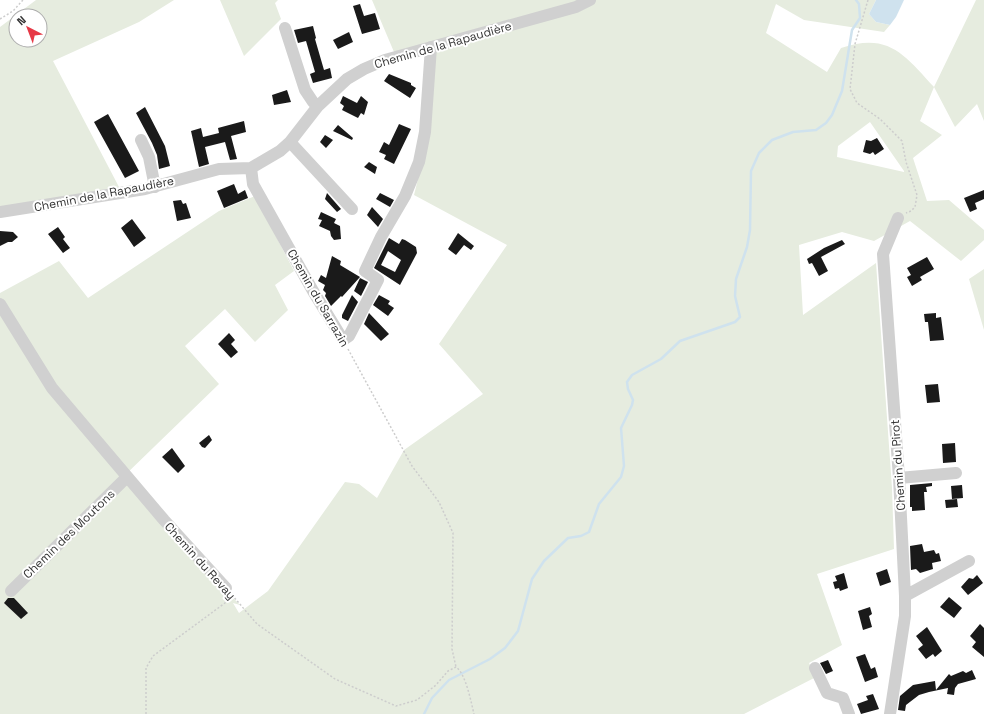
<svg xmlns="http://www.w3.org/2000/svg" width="984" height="714" font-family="'Space Grotesk',sans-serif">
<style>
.green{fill:#e6ecdf;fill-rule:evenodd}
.water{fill:#cfe2ee}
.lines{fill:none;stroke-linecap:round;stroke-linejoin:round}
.stream{stroke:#cfe2ee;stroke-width:2.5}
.building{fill:#1a1a1a;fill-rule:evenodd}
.path{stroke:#cdcdcd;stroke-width:1.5;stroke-dasharray:2 2;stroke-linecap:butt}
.minor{stroke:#d0d0d0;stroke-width:12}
.labels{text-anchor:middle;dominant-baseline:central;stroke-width:4;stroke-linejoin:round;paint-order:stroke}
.street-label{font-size:12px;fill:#333;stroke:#fff}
</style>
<rect width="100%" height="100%" fill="#fff"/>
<path class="green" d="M36,0H174L139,22L53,61L119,187L0,208V27ZM16,16H40V40H16Z
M220,0H278L275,3L281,19L244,56Z
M372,0H876L869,14L876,22L890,25L884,32L804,20L776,4L766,33L827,72L841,48C888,32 904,54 934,87L976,0H984V121L977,104L955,127L934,87L920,121L942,135L913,158L927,201L949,200L984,230V240L961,261L910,221L874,241L842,232L799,245L803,315L876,263L892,488L894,549L817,574L842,645L809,663L816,677L744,714H0V293L59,261L88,298L219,211L255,196L294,271L275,285L288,310L255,342L225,309L185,346L219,384L122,478L162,524L240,605L233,603L239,613L268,591L345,482L359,484L377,498L404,450L483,394L439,344L507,245L414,195L427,143L437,40L394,52ZM870,122L904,171V172L837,157L838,146Z
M984,269V330L969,279Z"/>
<path class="water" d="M876,0H904L896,17L890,25L876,22L869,14Z"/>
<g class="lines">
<path class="stream" d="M424,714L432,698L449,680L490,659L505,648L518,631L532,579L544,561L568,538L581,536L589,532L599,504L621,477L624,466L621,428L632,405L633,400L628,389L627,382L632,375L661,359L680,341L735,322L740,317L735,296L736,279L747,247L750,230L751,171L759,153L772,140L793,132L816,130L826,123L832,115L842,91L852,30L860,18L859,4L856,0"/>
</g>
<path class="building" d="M360,4L364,16L375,13L380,29L362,34L353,6Z
M313,26L316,38L315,39L324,70L330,68L332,78L313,83L310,74L315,72L306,41L298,43L294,30Z
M349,32L353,42L338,49L333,40Z
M389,74L411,83V85L416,88L410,98L384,81Z
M287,90L291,102L274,105L272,95Z
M343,96L357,103L361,96L368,102L364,115L361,113L358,118L342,110L344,106L340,103Z
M145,107L165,146L170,166L159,169L157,155L152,143L136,113Z
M108,114L139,171L125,178L94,122Z
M244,121L246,132L231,136L237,159L230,160L225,142L205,147L209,164L199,167L191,131L201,128L203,137L219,133L218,128Z
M399,124L411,129L394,164L384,159L386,155L379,152L384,142L389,145Z
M338,125L353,138L352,140L333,131Z
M325,135L333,140L326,148L320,142Z
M877,138L884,149L875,155L873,152L870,154L863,152L866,140L871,141Z
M369,162L377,167L375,174L364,167Z
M234,184L238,194L245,190L248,198L224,208L217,191Z
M984,190V199L975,203L977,209L970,212L964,198Z
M327,193L341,209L337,212L325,199Z
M380,193L394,200L390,207L376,199Z
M181,200L183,204L186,203L191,218L177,221L173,201Z
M372,207L383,219L378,227L367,215Z
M321,212L336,219L334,223L340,226L341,239L334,240L331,236L330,231L319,226L322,220L318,219Z
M132,219L146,238L134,247L121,228Z
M58,227L65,237L63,239L70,248L63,253L48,234Z
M0,231L13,232L18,237L12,242H8L0,246Z
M458,233L474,246L471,250L464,245L456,255L448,249Z
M389,238L399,244L402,239L405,240L416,247L417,253L400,285L374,268ZM388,251L401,260L395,272L381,265Z
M842,240L845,244L821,257L828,271L819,276L812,263L809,264L807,259L824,248Z
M332,256L341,261L340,265L360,277L342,297L341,296L331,306L325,296L326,293L323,290L325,285L318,281L321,275L326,278Z
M927,257L934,269L920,277L922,280L912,286L907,277L911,275L907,268Z
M360,278L368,282L361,296L354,291Z
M352,295L358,302L348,321L342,318V315Z
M379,295L390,301L388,304L394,308L388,316L373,305Z
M369,313L389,334L381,341L364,324Z
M936,313V318L941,317L944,340L930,341L928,322H925L924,314Z
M229,333L235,340L231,344L238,352L231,358L218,344Z
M938,384L940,402L927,403L925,385Z
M209,435L212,440L205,448L202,447L199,443Z
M955,443L956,462L943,463L942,444Z
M172,448L185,466L178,473L162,457Z
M932,483V486L926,487L927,492H924L925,510L912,511V507H910V485Z
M962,485L963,498L952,499L951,486Z
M957,499L958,507L946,508L945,500Z
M922,544L924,552L934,550L936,554L939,553L941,561L932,563L933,569L920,573L916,569L911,570L910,546Z
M887,569L891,582L880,586L876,573Z
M844,573L848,588L840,591L839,588L835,589L833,582L837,581L835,576Z
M977,575L983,583L968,595L961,587L969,578L973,579Z
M949,597L962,608L954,618L940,607Z
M8,598H14L28,613L21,619L4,603Z
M870,607L872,614L869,616L872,627L863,630L858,611Z
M980,624L984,628V657L972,647L976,642L970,636Z
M927,627L942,651L935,657L933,654L926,659L918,649L923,645L916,636Z
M865,654L871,669L875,667L878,677L865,682L856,657Z
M828,660L833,671L826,674L820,663Z
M972,670L976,679L958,684L955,688L954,695L947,694L948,688L929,692L919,695L906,705L905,711L898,710L900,696L913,685L935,681L936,690L949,674L951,676L963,671L966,673Z
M873,694L879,709L861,714L857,704L868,700L866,696Z"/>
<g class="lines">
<path class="path" d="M868,0L855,44L850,89L857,103L880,119L902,141L906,162L917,195L915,207L911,211L906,213
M0,19L13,11L23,0
M348,349L412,466L439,502L453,533L452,649L456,667
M232,595L257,624L335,679L396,706L417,700L436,685L448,671L456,667C466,674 471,702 474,714
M146,714V668L153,656L225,603V597"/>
<path class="minor" d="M285,28L305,90L313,102
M141,140L149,157L155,187
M290,142L352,209
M251,168L253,184L313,291L343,340L349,336L378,280L365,271L381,237L405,196L419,162L425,132L431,47
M0,212L145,189L219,169L251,168L280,151L290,142L318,106L347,79L364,69L385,60L576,7L590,0
M0,304L52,388L164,520L226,588
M899,478L956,473
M11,591L127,477
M905,596L969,561
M815,668L827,693L843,698L849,714
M890,714L905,616V596L899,478L883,254L898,218"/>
</g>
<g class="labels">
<g class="street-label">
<text transform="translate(443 45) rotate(-16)">Chemin de la Rapaudière</text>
<text transform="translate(104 194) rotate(-11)">Chemin de la Rapaudière</text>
<text transform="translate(318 298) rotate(60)">Chemin du Sarrazin</text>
<text transform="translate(898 465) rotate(-94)">Chemin du Pirot</text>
<text transform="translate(69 534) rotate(-44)">Chemin des Moutons</text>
<text transform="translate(200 561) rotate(48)">Chemin du Revay</text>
</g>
</g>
<g transform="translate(28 28) rotate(318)"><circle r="19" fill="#ffffff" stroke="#adadad"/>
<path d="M0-3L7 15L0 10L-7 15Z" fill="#e63946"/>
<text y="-6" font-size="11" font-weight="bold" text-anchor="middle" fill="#333333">N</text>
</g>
</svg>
